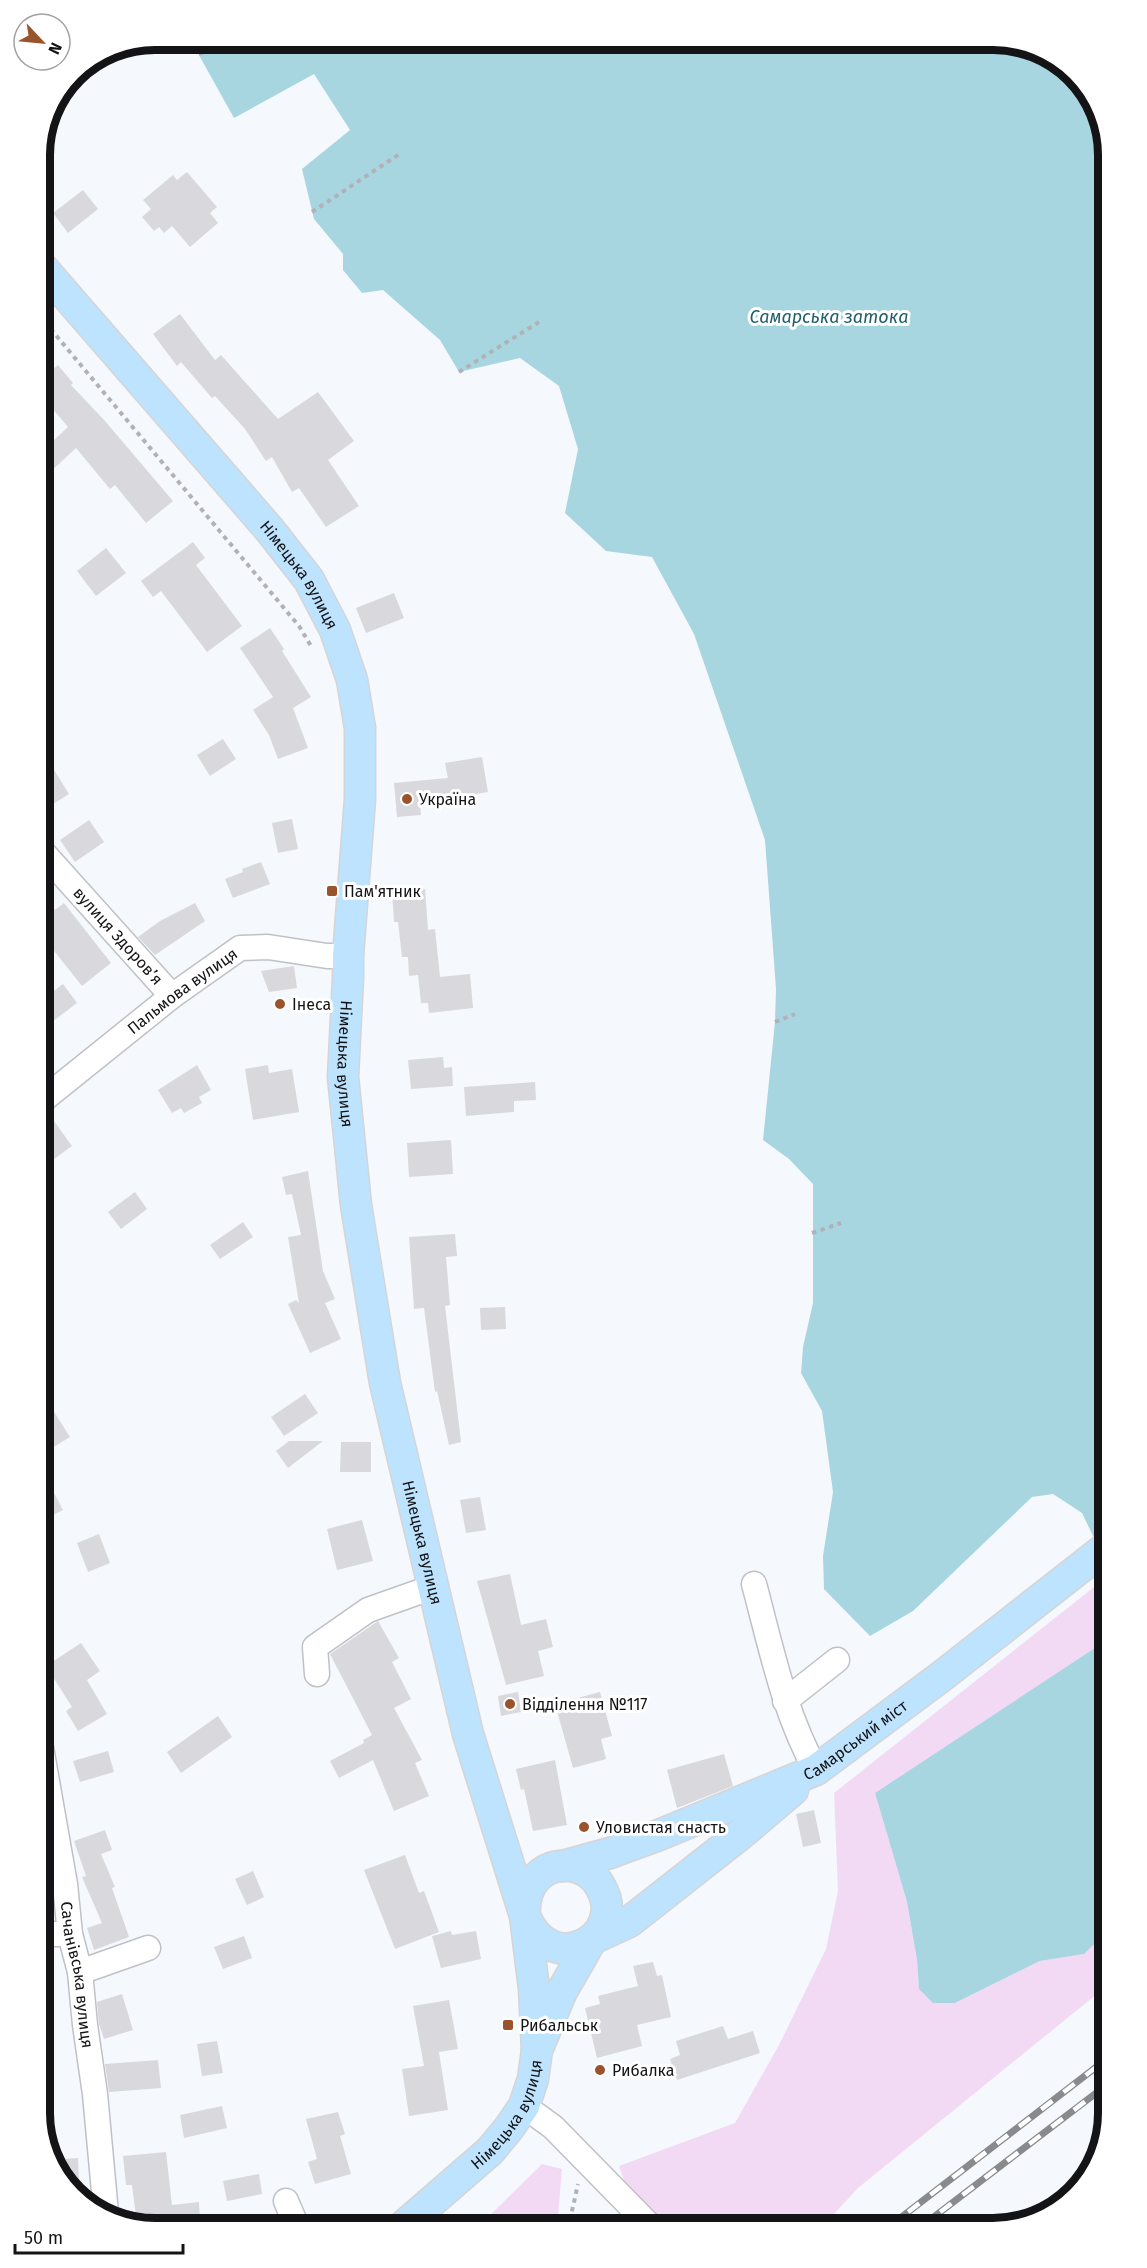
<svg xmlns="http://www.w3.org/2000/svg" width="1147" height="2268" font-family="'Fira Sans',sans-serif">
<style>
.green{fill:#f3daf4}
.water{fill:#a7d6e1}
.building{fill:#d9d8dd}
.lines{fill:none;stroke-linecap:round;stroke-linejoin:round}
.minor-casing{stroke:#bfc1c6;stroke-width:27}
.major-casing{stroke:#d5d5d5;stroke-width:33}
.path{stroke:#b0b2b6;stroke-width:4;stroke-dasharray:4.5 4.5;stroke-linecap:butt}
.minor{stroke:#fff;stroke-width:24}
.major{stroke:#bee3fe;stroke-width:30}
.rail-casing{stroke:#898a8e;stroke-width:7}
.rail{stroke:#fff;stroke-width:4.5;stroke-dasharray:14;stroke-linecap:butt}
.poi-dot{fill:#9a542c;stroke:#fff;stroke-width:2}
.labels{text-anchor:middle;dominant-baseline:central;stroke-width:6;stroke-linejoin:round;paint-order:stroke}
.street-label{font-size:16px;fill:#141416;stroke:#fff}
.poi-label{font-size:16px;fill:#141416;stroke:#fff;text-anchor:start}
.water-label{font-size:18px;font-style:italic;fill:#215f6b;stroke:#fff}
.rim{fill:none;stroke:#141416;stroke-width:8}
</style>
<rect width="100%" height="100%" fill="#f5f8fd"/>
<path class="green" d="M1108,1576V1637L1105,1642L875,1793L907,1902L917,1960L919,1989L955,2003L1040,1961L1084,1954L1108,1931V1985L858,2188L820,2229H641L619,2166L735,2123L779,2045L826,1949L838,1891L834,1793Z
M542,2164L562,2169L558,2215L540,2229H476Z"/>
<path class="water" d="M190,39H1001L1063,63L1099,110L1108,154V1567L1082,1513L1053,1494L1032,1497L913,1611L870,1636L824,1589L823,1556L833,1492L822,1411L801,1373L803,1347L813,1303V1184L789,1159L763,1140L775,1022L776,989L765,840L694,634L652,557L606,551L565,513L578,449L559,386L520,358L459,372L440,340L383,290L362,293L343,270V254L314,219L302,169L350,130L314,74L234,118Z
M1108,1637V1931L1084,1954L1040,1961L955,2003H933L919,1989L917,1960L907,1902L875,1793L1104,1642Z"/>
<path class="building" d="M187,172L217,207L210,213L218,223L190,247L172,226L164,233L159,227L154,231L142,217L151,209L143,200L173,175L177,180Z
M83,190L98,209L68,233L53,213Z
M180,314L215,360L221,355L278,419L318,392L354,441L328,460L359,506L326,527L299,488L292,492L272,457L266,461L245,429L215,396L212,398L181,362L177,366L153,334Z
M58,365L73,383L71,385L105,421L173,501L146,523L115,485L110,489L76,448L47,475L39,466V454L68,427L39,393V381Z
M193,542L205,558L196,565L242,626L207,652L161,591L153,597L141,581Z
M106,548L126,573L96,596L77,571Z
M394,593L404,618L366,633L356,608Z
M270,628L284,649L282,651L311,697L293,708L308,748L278,759L269,735L253,710L273,697L240,648Z
M223,739L236,759L210,776L197,755Z
M482,757L488,792L420,803L421,815L397,817L394,783L448,778L445,763Z
M51,765L69,794L39,813V773Z
M292,819L298,849L278,853L272,823Z
M89,820L104,842L75,862L60,840Z
M261,862L270,884L233,898L225,879L243,872L242,869Z
M39,888L55,910L64,903L111,963L82,986L39,932Z
M425,889L428,930L435,929L440,977L470,974L473,1008L429,1013L428,1003H421L418,975L409,976L408,957H402L398,922H394L392,891Z
M195,903L205,921L155,955L138,937L160,921Z
M294,966L297,988L269,992L261,971Z
M63,984L77,1003L52,1022L39,1005V1002Z
M443,1057L444,1068L452,1067L453,1086L411,1089L408,1060Z
M197,1065L211,1090L199,1097L202,1103L184,1113L181,1108L172,1113L158,1090Z
M268,1065L269,1073L292,1069L299,1112L253,1120L245,1069Z
M535,1082L536,1100L514,1101V1112L466,1116L464,1087Z
M54,1121L72,1146L39,1170V1132Z
M451,1140L453,1174L409,1177L407,1143Z
M308,1171L323,1271L335,1299L325,1303L341,1339L310,1353L288,1304L296,1300L299,1303L288,1237L301,1235L292,1194L286,1195L282,1177Z
M135,1192L147,1209L121,1229L108,1212Z
M243,1222L253,1237L220,1259L210,1245Z
M455,1234L457,1256L446,1257L450,1305L445,1306L461,1442L449,1445L437,1391L435,1392L424,1308L414,1309L409,1237Z
M505,1307L506,1329L481,1330L480,1308Z
M39,1388L70,1437L39,1456Z
M305,1394L318,1413L284,1436L271,1417Z
M289,1441H323L288,1468L276,1451Z
M341,1442H371V1472H340Z
M39,1464L63,1510L39,1522Z
M480,1497L486,1530L466,1533L460,1500Z
M362,1520L373,1561L337,1570L327,1529Z
M99,1534L110,1563L88,1572L77,1543Z
M510,1574L521,1625L546,1619L553,1647L538,1651L544,1676L506,1685L477,1581Z
M378,1621L399,1658L392,1662L411,1699L394,1708L422,1760L415,1763L429,1796L394,1811L373,1760L339,1778L330,1761L364,1743L363,1740L372,1735L330,1654Z
M81,1643L100,1671L87,1680L107,1714L78,1731L66,1711L72,1707L46,1666Z
M518,1692L521,1712L501,1716L498,1696Z
M600,1692L612,1736L601,1739L606,1759L573,1768L555,1704Z
M218,1716L232,1737L181,1773L167,1752Z
M108,1751L114,1772L80,1782L73,1761Z
M724,1754L733,1786L677,1808L667,1770Z
M555,1760L567,1825L533,1831L524,1789L521,1790L516,1769Z
M814,1810L821,1843L803,1847L796,1814Z
M105,1830L112,1850L101,1854L115,1887L112,1888L129,1937L94,1950L87,1928L102,1923L82,1877L86,1876L74,1841Z
M405,1855L419,1893L424,1891L439,1932L395,1949L364,1870Z
M253,1871L264,1897L247,1905L235,1879Z
M451,1931L452,1935L476,1931L481,1959L441,1968L432,1936Z
M244,1936L252,1958L223,1969L214,1947Z
M653,1962L657,1976L662,1975L671,2017L637,2025L642,2046L597,2058L585,2008L600,2004L598,1996L638,1986L633,1966Z
M122,1994L133,2030L104,2039L99,2024L97,2002Z
M449,2000L458,2049L439,2052L448,2110L409,2116L402,2069L424,2066L413,2006Z
M723,2026L728,2039L753,2031L760,2053L677,2080L670,2059L680,2055L676,2041Z
M217,2041L223,2073L202,2076L197,2044Z
M158,2060L161,2088L109,2092L105,2064Z
M222,2106L227,2128L184,2138L180,2115Z
M338,2112L345,2134L340,2136L351,2174L315,2184L308,2162L317,2159L306,2119Z
M166,2152L172,2205L199,2202L200,2223L156,2229H147L137,2225L132,2185H126L123,2156Z
M78,2158L79,2181L66,2182L49,2160Z
M259,2174L262,2194L227,2201L223,2181Z"/>
<g class="lines">
<g class="minor-casing">
<g id="minor">
<path d="M39,848L172,996"/>
<path id="s1" d="M39,1103L172,996L240,948L268,947L327,956H348"/>
<path d="M754,1584C771,1647 784,1713 816,1770"/>
<path d="M317,1674L315,1647L368,1610L433,1587"/>
<path d="M785,1701L837,1660"/>
<path id="s2" d="M39,1736L65,1884L70,1934L80,1972L85,2025L95,2094L106,2213"/>
<path d="M39,1934H70"/>
<path d="M80,1972L148,1948"/>
<path d="M524,2106L553,2127L653,2229"/>
<path d="M286,2201L298,2229"/>
</g>
</g>
<g class="major-casing">
<g id="major">
<path id="s3" d="M39,264L269,529L309,580L335,630L352,680L360,728V799L348,956V978L343,1077L356,1205L385,1383L468,1734L525,1916C551,1981 630,1936 600,1886C594,1875 583,1868 570,1866C539,1863 523,1888 525,1916L534,1989L537,2050"/>
<path id="s4" d="M563,1866L610,1853L659,1835L816,1770L942,1676L1108,1546"/>
<path id="s5" d="M400,2229L490,2151L509,2128L524,2106L533,2079L537,2050L562,1991L592,1939L629,1922L741,1834L793,1790"/>
</g>
</g>
<path class="path" d="M199,54L238,39
M312,212L401,153
M39,315L299,626L311,646
M459,372L539,322
M775,1022L795,1014
M812,1233L841,1223
M568,2229L578,2184"/>
<use href="#minor" class="minor"/>
<use href="#major" class="major"/>
<g class="rail-casing">
<path id="rail" d="M886,2229L1108,2058
M918,2229L1108,2084"/>
</g>
<use href="#rail" class="rail"/>
</g>
<g class="poi-dot">
<circle cx="407" cy="799" r="6"/>
<rect x="326" y="885" width="12" height="12" rx="3"/>
<circle cx="280" cy="1004" r="6"/>
<circle cx="510" cy="1704" r="6"/>
<circle cx="584" cy="1827" r="6"/>
<rect x="502" y="2019" width="12" height="12" rx="3"/>
<circle cx="600" cy="2070" r="6"/>
</g>
<g class="labels">
<g class="street-label">
<text stroke="none"><textPath href="#s3" startOffset="406">Німецька вулиця</textPath></text>
<text transform="translate(118 936) rotate(48)">вулиця Здоровʼя</text>
<text stroke="none"><textPath href="#s1" startOffset="182">Пальмова вулиця</textPath></text>
<text stroke="none"><textPath href="#s3" startOffset="910">Німецька вулиця</textPath></text>
<text stroke="none"><textPath href="#s3" startOffset="1396">Німецька вулиця</textPath></text>
<text stroke="none"><textPath href="#s4" startOffset="320">Самарський міст</textPath></text>
<text stroke="none"><textPath href="#s2" startOffset="242">Сачанівська вулиця</textPath></text>
<text stroke="none"><textPath href="#s5" startOffset="160">Німецька вулиця</textPath></text>
</g>
<g class="poi-label">
<text x="419" y="799">Україна</text>
<text x="344" y="891">Пам'ятник</text>
<text x="292" y="1004">Інеса</text>
<text x="522" y="1704">Відділення №117</text>
<text x="596" y="1827">Уловистая снасть</text>
<text x="520" y="2025">Рибальськ</text>
<text x="612" y="2070">Рибалка</text>
</g>
<g class="water-label">
<text x="829" y="317">Самарська затока</text>
</g>
</g>
<path d="M0 0H1147V2268H0ZM155 50H993A105 105 0 0 1 1098 155V2113A105 105 0 0 1 993 2218H155A105 105 0 0 1 50 2113V155A105 105 0 0 1 155 50Z" fill="#fff" fill-rule="evenodd"/>
<path class="rim" d="M155 50H993A105 105 0 0 1 1098 155V2113A105 105 0 0 1 993 2218H155A105 105 0 0 1 50 2113V155A105 105 0 0 1 155 50Z"/>
<g transform="translate(42 42) rotate(116)"><circle r="28" fill="#ffffff" stroke="#a1a1a2" stroke-width="1.5"/>
<path d="M0-4.5L10 22L0 15L-10 22Z" fill="#9a542c"/>
<text y="-9" font-size="16" font-weight="bold" text-anchor="middle" fill="#141416">N</text>
</g>
<path d="M15 2244v9h168v-9" fill="none" stroke="#141416" stroke-width="3"/>
<text x="24" y="2244" font-size="18" fill="#141416" stroke="#ffffff" stroke-width="4.5" paint-order="stroke">50 m</text>
</svg>
